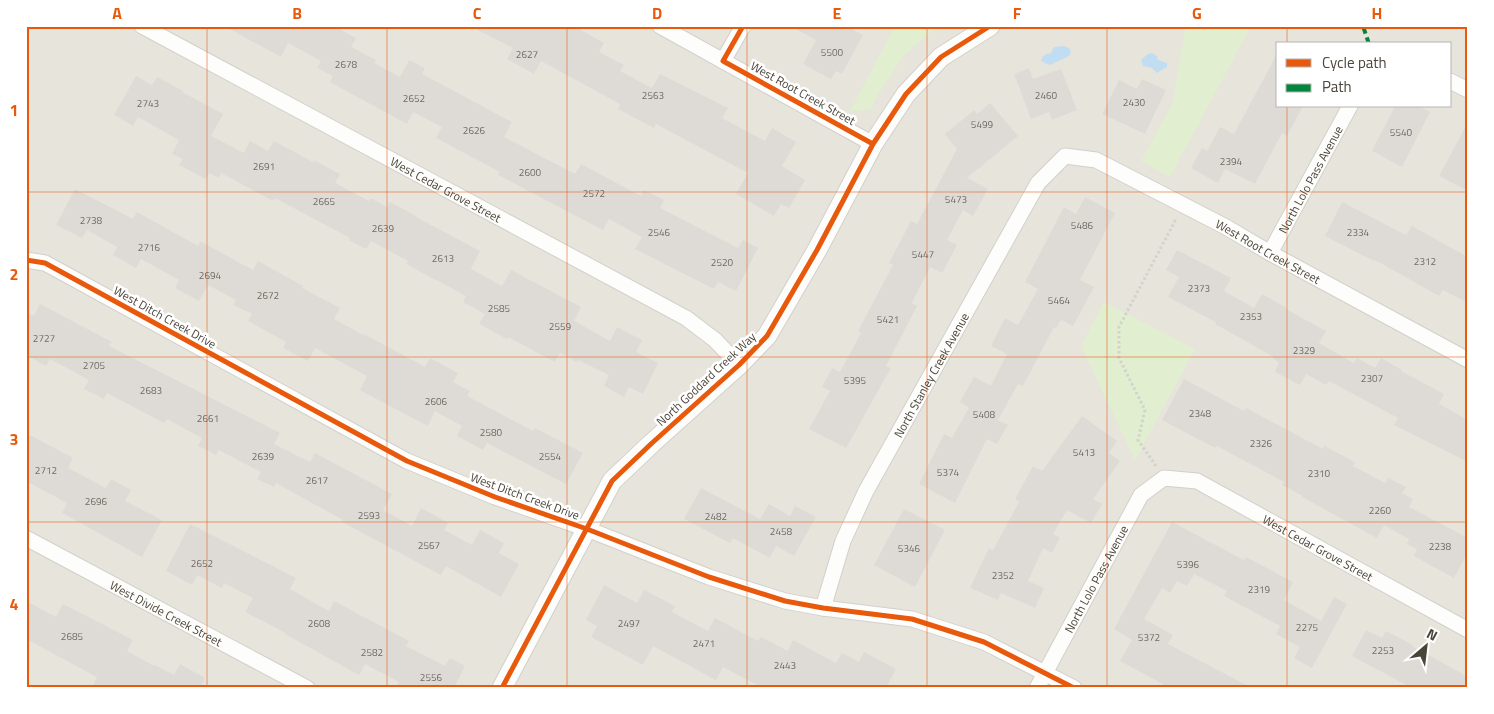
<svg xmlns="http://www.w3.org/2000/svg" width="1494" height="714" font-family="'Titillium Web',sans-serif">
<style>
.residential{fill:#e7e4dc;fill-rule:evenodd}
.green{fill:#e1eecf}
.water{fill:#c0ddf1}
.building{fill:#dedbd6}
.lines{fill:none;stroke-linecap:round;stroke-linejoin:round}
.minor-casing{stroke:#d2d0cb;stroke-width:17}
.tertiary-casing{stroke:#d2d0cb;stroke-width:21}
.path{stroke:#d3d2cc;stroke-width:3;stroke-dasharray:2.5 2.5;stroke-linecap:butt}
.minor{stroke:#fdfdfc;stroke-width:15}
.tertiary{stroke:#fdfdfc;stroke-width:19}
.quiet{stroke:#00873e;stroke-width:4;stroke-dasharray:8 4;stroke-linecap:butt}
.cycleway-casing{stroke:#fff;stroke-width:8}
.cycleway{stroke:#e8590c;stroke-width:5}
.grid{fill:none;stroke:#e8590c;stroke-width:1;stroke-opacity:0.55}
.labels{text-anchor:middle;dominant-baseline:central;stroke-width:5;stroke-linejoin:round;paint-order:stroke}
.number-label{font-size:10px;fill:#706a61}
.street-label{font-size:12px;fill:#4b4439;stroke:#fff}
.neatline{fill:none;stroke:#e8590c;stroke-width:2}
.grid-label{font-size:16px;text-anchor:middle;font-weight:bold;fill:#e8590c}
</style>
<rect width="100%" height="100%" fill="#f4f2ee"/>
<path class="residential" d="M26,26H1468V688H26ZM1278,44H1450V106H1278Z"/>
<path class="green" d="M895,26H938L904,55L876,98L871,110L850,111Z
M1186,26H1251L1170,177L1141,161L1172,105Z
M1104,302L1195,349L1135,460L1081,346Z"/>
<path class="water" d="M1063,46L1069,48L1071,53L1069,56L1050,65L1041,61C1043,54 1045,55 1051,53L1054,47Z
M1152,53L1157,56L1158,60L1167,63V67L1157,73L1152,68L1143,66L1141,60L1148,54Z"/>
<path class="building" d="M224,26H334L356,38L351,47L376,60L374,63L400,77L409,60L425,68L422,74L512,122L504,137L575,174L581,164L641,196L644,190L664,200L660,208L738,248L743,240L758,248L736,291L718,282L714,289L635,249L642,237L609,219L603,230L498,175L500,172L436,138L442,127L413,112L407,124L330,82L333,76L317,68L321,61L288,43L281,57Z
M470,26H574L604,43L599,52L624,65L620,71L652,88L660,74L728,108L722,118L765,141L772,128L796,142L782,166L805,180L789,208L781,204L774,216L736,194L748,173L656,124L654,128L618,109L620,104L541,61L534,74L507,59L513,48Z
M790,26H846L863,35L842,74L836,71L831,79L803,64L816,40Z
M1278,52V106H1303L1287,136L1282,133L1255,184L1225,169L1218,183L1191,168L1202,148L1207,151L1220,127L1234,134Z
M1029,68L1033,79L1061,69L1077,110L1052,120L1049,112L1031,119L1014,74Z
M136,76L152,85L157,77L183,91L182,92L223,114L211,136L244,153L250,141L268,151L274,141L313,162L314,160L340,174L335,183L369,201L371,198L387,207L390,202L416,216V217L480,251L471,269L502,286L511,270L581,307L574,321L610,341L617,327L642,340L636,352L658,363L643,394L629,387L624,397L604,386L609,375L578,360L577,362L560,353L555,362L508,337L507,339L479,324L485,314L463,302L466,296L406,264L408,261L371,241L366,249L349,240L350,238L275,198L273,201L221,173L219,178L209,173L206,179L179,165L183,159L172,154L179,140L138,117L133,126L114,115Z
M1142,79L1166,90L1145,134L1102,114L1119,80L1137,89Z
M990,103L1018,136L967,178L988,189L973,216L963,210L947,240L957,245L942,273L930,267L912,303L917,306L886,366L891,368L846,448L809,429L830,391L822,387L832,368L840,372L861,333L858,331L893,265L889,263L911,221L917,224L957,149L945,134L974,110L977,114Z
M1395,106H1419L1430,112L1402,167L1372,151Z
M1468,122V191L1439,176Z
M75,189L133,219L137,212L198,246L200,241L253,270L258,261L303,286L302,288L340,308L334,319L363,335L364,334L425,367L430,358L458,373L453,382L470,391L467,396L533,431L535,428L583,453L566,484L487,443L483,450L457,436L462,426L435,411L428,426L384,403L360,390L367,376L315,348L308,361L283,348L286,342L248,321L252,314L233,305L236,300L208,285L199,301L175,288L179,280L141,259L136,268L113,255L117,247L87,230L82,238L56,225Z
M1085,197L1115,213L1080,280L1094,287L1073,326L1061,320L1056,328L1054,327L1023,386L1018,384L998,420L1008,425L997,444L987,439L955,503L919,484L944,434L952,438L969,408L960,402L974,377L991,386L1007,354L991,346L1005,318L1018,325L1038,289L1025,282L1064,207L1076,214Z
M1342,202L1406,235L1412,226L1468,257V303L1443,290L1439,296L1375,260L1374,261L1325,236Z
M1177,250L1231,278L1224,291L1254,308L1262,294L1287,308L1286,309L1326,331L1319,343L1354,363L1357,358L1375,368L1381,358L1402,370L1401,371L1444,394L1439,404L1468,420V462L1394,425L1398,418L1329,381L1326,385L1306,374L1300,385L1275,372L1279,362L1273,359L1274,357L1215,324L1216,322L1168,297L1179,277L1166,270Z
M40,304L112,342L109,346L280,433L274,444L310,462L315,453L392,494L383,510L412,526L421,508L448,523L444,530L472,545L480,530L504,543L499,553L519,564L501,597L446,566L441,575L342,522L343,520L276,483L274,487L257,479L261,472L219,450L216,455L198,446L202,438L167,419L164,423L107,393L104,399L84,389L89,380L50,359L46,366L26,355V312L34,316Z
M1184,379L1244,411L1246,408L1323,449L1324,446L1355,462L1353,466L1385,483L1388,478L1406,487L1402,493L1413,499L1409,507L1468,538V552L1454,578L1414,556L1417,549L1407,544L1409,539L1384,525L1377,538L1302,497L1303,496L1282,485L1284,482L1217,446L1215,448L1162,420Z
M1082,416L1117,441L1109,453L1120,461L1093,499L1102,504L1091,523L1067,510L1053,534L1060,538L1052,553L1043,548L1028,581L1044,588L1035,608L1001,593L998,600L970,588L989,548L993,550L1019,502L1015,499L1033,466L1042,471Z
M26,433L73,458L68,468L106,488L111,479L131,490L125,501L162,520L142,557L62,513L67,503L26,481Z
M701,488L760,519L769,504L790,516L795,506L816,517L794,556L776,546L770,558L733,538L730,543L684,519Z
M904,509L945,530L915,587L874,565Z
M1172,522L1244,560L1246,557L1293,582L1284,600L1321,621L1334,597L1347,604L1312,668L1294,658L1300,647L1276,634L1280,626L1224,596L1227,591L1194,574L1187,586L1177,581L1170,593L1162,588L1144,619L1173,635L1168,644L1252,688H1170L1120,661L1132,640L1114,629Z
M190,524L296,578L290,589L329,611L334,601L409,641L406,646L445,666L450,658L465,666L454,688H396L399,682L365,664L359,675L285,634L286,633L245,612L253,598L224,583L222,588L197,575L192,585L166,571Z
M604,585L637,603L644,590L675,606L672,612L708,631L715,618L758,641L761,637L788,651L793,640L836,663L842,653L859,662L864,652L896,669L886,688H763L723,667L716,680L653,646L643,665L591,637L597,626L586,620Z
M26,601L56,617L63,604L133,640L127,651L154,666L155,665L174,675L180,664L205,678L200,688H92L97,677L26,639Z
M1366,630L1382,638L1386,631L1413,645L1412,646L1468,677V688H1412L1352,656Z"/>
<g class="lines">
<g class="minor-casing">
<g id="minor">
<path id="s1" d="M142,26L686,318L715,340L739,365"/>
<path d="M660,26L873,144"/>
<path d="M723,61L743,26"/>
<path d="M1450,81L1468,90"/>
<path id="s2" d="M1270,253L1350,106"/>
<path d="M26,260L45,263L407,461L495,497L587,529L709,577L785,601L823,608L912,619L984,642L1074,688"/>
<path id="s3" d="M26,538L307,688"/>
<path id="s4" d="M823,608L843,541L866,491L1038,183L1065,156L1096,160L1226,227L1270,253L1468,360"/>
<path id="s5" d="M1037,688L1141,495L1164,478L1197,481L1468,630"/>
</g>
</g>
<g class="tertiary-casing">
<path id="tertiary" d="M502,688L612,481L652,443L739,365L767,336L817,250L873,144L906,94L941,57L990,26"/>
</g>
<path class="path" d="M1156,466L1138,440L1145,410L1119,358V327L1176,219"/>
<use href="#minor" class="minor"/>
<use href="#tertiary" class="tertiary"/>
<path class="quiet" d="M1363,26L1369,44"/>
<g class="cycleway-casing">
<path id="cycleway" d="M743,26L723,61L873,144
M26,260L45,263L407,461L495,497L587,529L709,577L785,601L823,608L912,619L984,642L1074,688
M502,688L612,481L652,443L739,365L767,336L817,250L873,144L906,94L941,57L990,26"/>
</g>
<use href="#cycleway" class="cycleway"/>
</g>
<path class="grid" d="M207,26V688M387,26V688M567,26V688M747,26V688M927,26V688M1107,26V688M1287,26V44M1287,106V688M26,192H1468M26,357H1468M26,522H1468"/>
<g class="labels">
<g class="number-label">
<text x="832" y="52">5500</text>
<text x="527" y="54">2627</text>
<text x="346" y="64">2678</text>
<text x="653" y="95">2563</text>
<text x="1046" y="95">2460</text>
<text x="414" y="98">2652</text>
<text x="1134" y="102">2430</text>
<text x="148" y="103">2743</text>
<text x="982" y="124">5499</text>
<text x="474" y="130">2626</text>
<text x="1401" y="132">5540</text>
<text x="1231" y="161">2394</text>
<text x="264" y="166">2691</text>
<text x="530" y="172">2600</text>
<text x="594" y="193">2572</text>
<text x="956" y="199">5473</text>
<text x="324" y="201">2665</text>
<text x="91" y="220">2738</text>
<text x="1082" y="225">5486</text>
<text x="383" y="228">2639</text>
<text x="659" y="232">2546</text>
<text x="1358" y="232">2334</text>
<text x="149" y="247">2716</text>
<text x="923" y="254">5447</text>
<text x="443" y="258">2613</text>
<text x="1425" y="261">2312</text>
<text x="722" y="262">2520</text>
<text x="210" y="275">2694</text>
<text x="1199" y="288">2373</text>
<text x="268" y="295">2672</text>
<text x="1059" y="300">5464</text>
<text x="499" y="308">2585</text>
<text x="1251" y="316">2353</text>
<text x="888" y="319">5421</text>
<text x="560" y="326">2559</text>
<text x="44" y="338">2727</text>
<text x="1304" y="350">2329</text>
<text x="94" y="365">2705</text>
<text x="1372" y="378">2307</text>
<text x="855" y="380">5395</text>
<text x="151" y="390">2683</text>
<text x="436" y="401">2606</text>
<text x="1200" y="413">2348</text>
<text x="984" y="414">5408</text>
<text x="208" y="418">2661</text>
<text x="491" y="432">2580</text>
<text x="1261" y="443">2326</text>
<text x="1084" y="452">5413</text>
<text x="263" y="456">2639</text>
<text x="550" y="456">2554</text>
<text x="46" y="470">2712</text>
<text x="948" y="472">5374</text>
<text x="1319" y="473">2310</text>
<text x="317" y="480">2617</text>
<text x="96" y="501">2696</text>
<text x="1380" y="510">2260</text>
<text x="369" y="515">2593</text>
<text x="716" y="516">2482</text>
<text x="781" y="531">2458</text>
<text x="429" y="545">2567</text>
<text x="1440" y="546">2238</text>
<text x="909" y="548">5346</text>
<text x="202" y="563">2652</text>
<text x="1188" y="564">5396</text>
<text x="1003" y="575">2352</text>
<text x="1259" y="589">2319</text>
<text x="319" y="623">2608</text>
<text x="629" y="623">2497</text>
<text x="1307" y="627">2275</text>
<text x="72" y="636">2685</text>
<text x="1149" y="637">5372</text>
<text x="704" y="643">2471</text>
<text x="1383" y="650">2253</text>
<text x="372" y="652">2582</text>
<text x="785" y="665">2443</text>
<text x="431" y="677">2556</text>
</g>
<g class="street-label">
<text transform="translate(803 93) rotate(29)">West Root Creek Street</text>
<text stroke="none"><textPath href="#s2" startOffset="84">North Lolo Pass Avenue</textPath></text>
<text stroke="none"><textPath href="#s1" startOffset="345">West Cedar Grove Street</textPath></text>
<text stroke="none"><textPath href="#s4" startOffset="742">West Root Creek Street</textPath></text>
<text transform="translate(165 317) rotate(29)">West Ditch Creek Drive</text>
<text stroke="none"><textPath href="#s4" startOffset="258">North Stanley Creek Avenue</textPath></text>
<text transform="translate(706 379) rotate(-43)">North Goddard Creek Way</text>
<text transform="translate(525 496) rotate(20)">West Ditch Creek Drive</text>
<text stroke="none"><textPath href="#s5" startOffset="419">West Cedar Grove Street</textPath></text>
<text stroke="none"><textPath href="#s5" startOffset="124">North Lolo Pass Avenue</textPath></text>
<text stroke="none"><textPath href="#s3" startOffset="159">West Divide Creek Street</textPath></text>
</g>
</g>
<rect width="1494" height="714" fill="none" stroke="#ffffff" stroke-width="55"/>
<rect x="1276" y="42" width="175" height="65" fill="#ffffff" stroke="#b7b4b0"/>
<rect x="1286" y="59" width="25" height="8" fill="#e8590c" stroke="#b7b4b0"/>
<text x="1322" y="68" font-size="15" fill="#4b4439">Cycle path</text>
<rect x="1286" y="84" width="25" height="8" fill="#00873e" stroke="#b7b4b0"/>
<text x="1322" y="92" font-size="15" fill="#4b4439">Path</text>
<g transform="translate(1426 646) rotate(28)" stroke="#ffffff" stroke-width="4" paint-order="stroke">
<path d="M0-4L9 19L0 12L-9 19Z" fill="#4b4439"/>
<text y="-8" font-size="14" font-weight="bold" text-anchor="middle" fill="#4b4439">N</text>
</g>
<rect x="28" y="28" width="1438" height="658" class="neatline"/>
<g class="grid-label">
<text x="117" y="19">A</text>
<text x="297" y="19">B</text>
<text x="477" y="19">C</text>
<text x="657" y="19">D</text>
<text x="837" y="19">E</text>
<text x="1017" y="19">F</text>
<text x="1197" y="19">G</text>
<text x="1377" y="19">H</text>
<text x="14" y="116">1</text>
<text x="14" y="280">2</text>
<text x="14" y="445">3</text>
<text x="14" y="610">4</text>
</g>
</svg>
